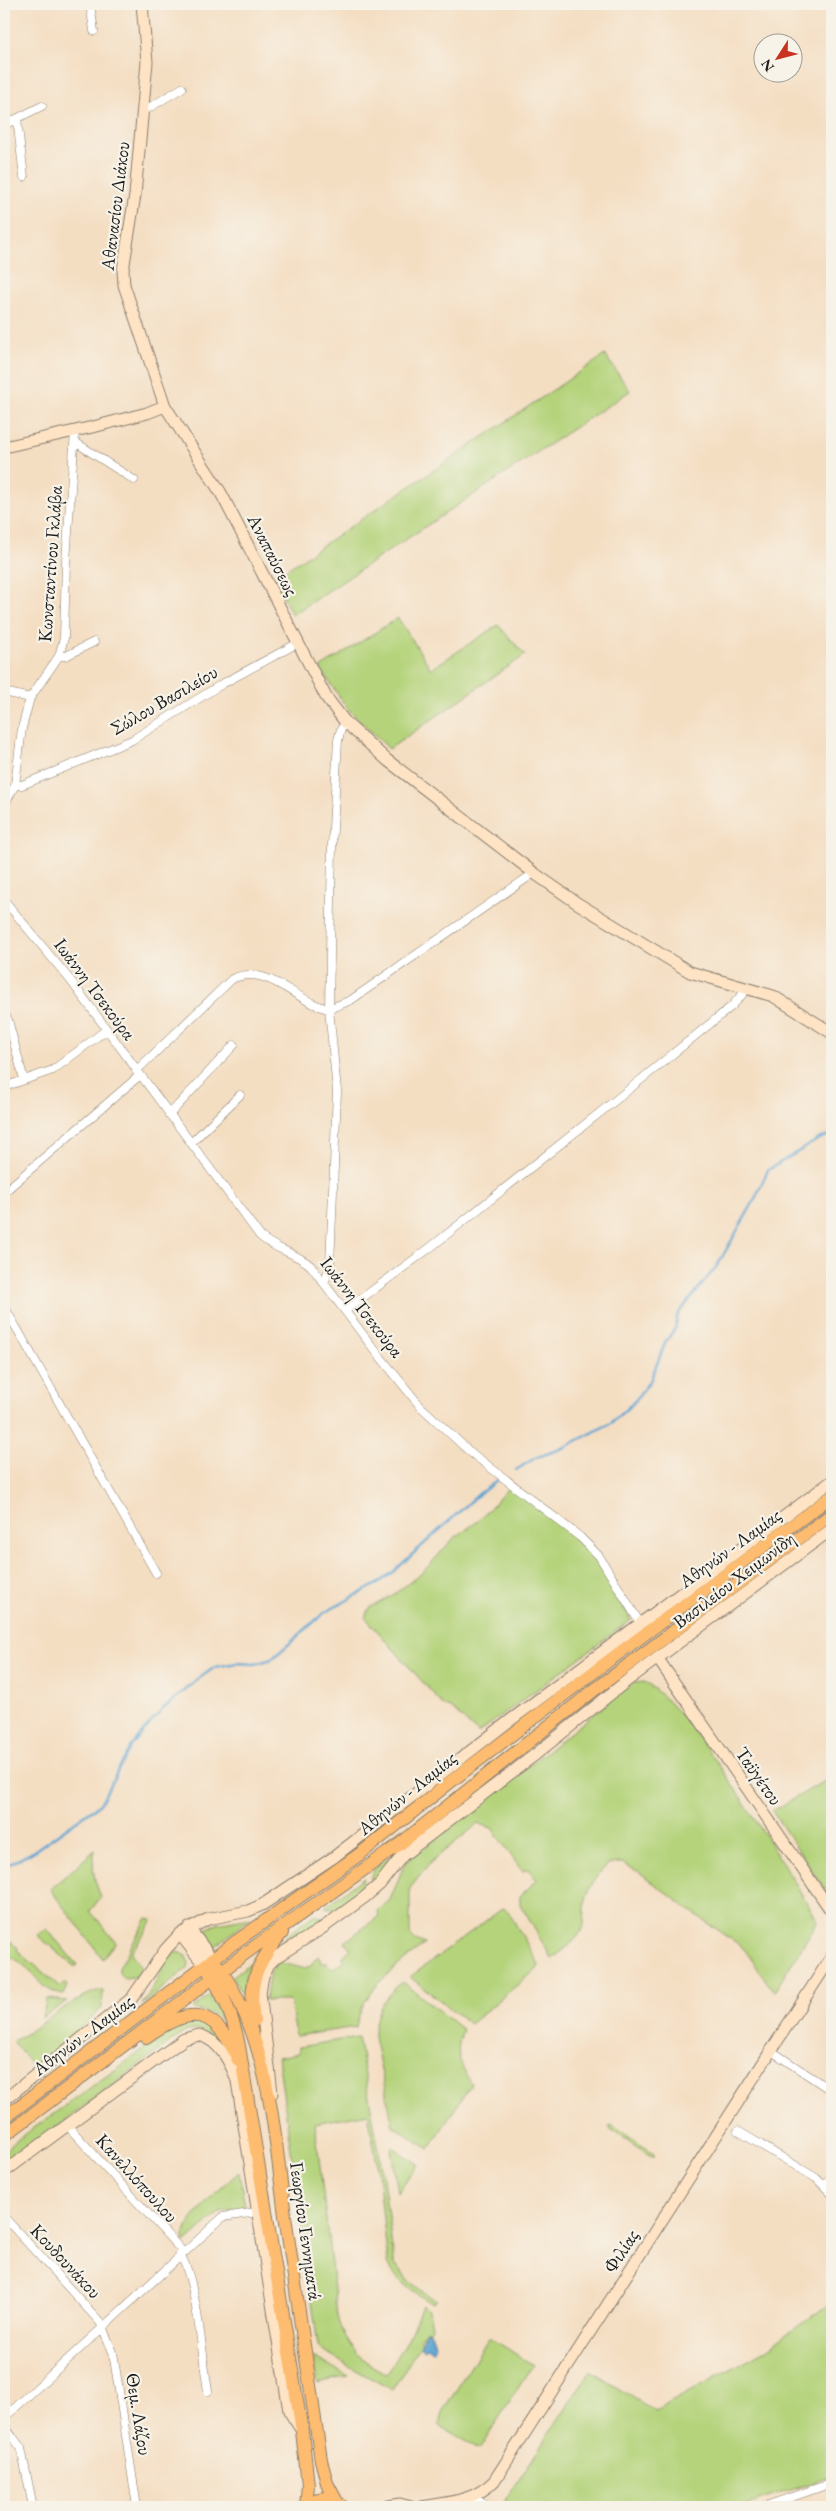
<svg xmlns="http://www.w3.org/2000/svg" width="836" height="2511" font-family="'EB Garamond',serif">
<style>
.green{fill:#b4d37a;stroke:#68784b}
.water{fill:#5ba3d2;stroke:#3c6077}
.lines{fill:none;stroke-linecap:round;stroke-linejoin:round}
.stream{stroke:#5ba3d2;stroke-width:2.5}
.street-casing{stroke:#887d6f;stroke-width:9}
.secondary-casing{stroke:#887d6f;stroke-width:13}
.primary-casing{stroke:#887d6f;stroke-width:14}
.street{stroke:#fff;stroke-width:8}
.secondary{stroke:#fee4c5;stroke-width:11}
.primary{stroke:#fdbc6f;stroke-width:12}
.labels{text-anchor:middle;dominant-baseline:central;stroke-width:4.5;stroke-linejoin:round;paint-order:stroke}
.street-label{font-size:19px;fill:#1c1c1c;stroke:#f7f3e8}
</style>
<rect width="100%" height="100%" fill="#f7f3e8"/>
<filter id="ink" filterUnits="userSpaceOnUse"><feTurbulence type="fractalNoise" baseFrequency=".02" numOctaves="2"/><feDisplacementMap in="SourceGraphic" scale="10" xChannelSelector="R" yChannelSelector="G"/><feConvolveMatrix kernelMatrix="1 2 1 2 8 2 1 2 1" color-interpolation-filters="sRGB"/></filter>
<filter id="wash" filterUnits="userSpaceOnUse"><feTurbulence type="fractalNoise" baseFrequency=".0096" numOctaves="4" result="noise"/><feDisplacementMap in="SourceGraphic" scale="20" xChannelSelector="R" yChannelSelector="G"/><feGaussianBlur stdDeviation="1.12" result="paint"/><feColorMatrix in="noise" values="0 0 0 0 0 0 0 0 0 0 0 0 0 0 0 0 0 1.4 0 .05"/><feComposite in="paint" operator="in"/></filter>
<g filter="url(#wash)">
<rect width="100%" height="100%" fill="#f4dec2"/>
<path class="green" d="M605,355L630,391L292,615L274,578Z
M398,618L431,669L498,625L525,655L389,749L347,708L320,668Z
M511,1485L587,1547L604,1569L631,1620L478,1733L452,1709L443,1705L365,1617L370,1608L393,1595L423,1572L453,1539L478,1521Z
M645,1682C677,1705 696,1734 719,1765C754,1816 786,1868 818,1921L774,1992L745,1950L737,1943L689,1910L639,1872L622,1863L609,1864C596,1874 588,1888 585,1904C584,1914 586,1923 581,1932C574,1943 562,1951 552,1959L520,1904V1896L537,1880L528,1869L522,1871L492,1828L478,1824L432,1861L410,1888V1934L415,1940L425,1944C397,1967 362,1989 356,2027L296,2036L290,2001H265L270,1972L278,1962L302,1968L309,1967L318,1956L322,1963H327L333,1969L345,1960L342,1957L351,1949L345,1942L379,1916L378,1911L390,1900L405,1863L633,1683Z
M832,1777V1900L772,1811Z
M95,1850C91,1868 94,1880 101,1897L90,1911L116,1942L103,1959L50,1889Z
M398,1851L387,1872L371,1884C367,1868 387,1859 398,1851Z
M364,1877L360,1893L337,1910L325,1907Z
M503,1908L508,1911L539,1965L538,1968L470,2024L410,1977Z
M313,1915L326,1918L299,1939L272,1948Z
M147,1918L153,1920L131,1953L142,1968L136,1977L124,1978L119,1973V1968Z
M251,1918L213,1948H210L201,1939L203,1930L217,1924Z
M47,1929L77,1965L75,1967L37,1935Z
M4,1935L18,1948L17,1950L60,1987L65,1983L68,1986L64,1995C37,1992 31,1960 4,1955Z
M177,1952L185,1955L189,1963L188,1968L142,2005L153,1988L168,1957Z
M251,1962L245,1978L243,1996L232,1977Z
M403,1982L463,2030C453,2053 461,2064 471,2084L429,2149L393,2126L374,2037C373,2015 385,1994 403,1982Z
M97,1991H103L102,2008L55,2052L33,2068L13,2041C42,2026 67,2001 97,1991Z
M210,1995L223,2020L210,2013L193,2009Z
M47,1999L67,2001L42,2018Z
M186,2023C203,2021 216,2029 222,2045C210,2036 198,2025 183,2033L4,2166V2152L17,2140L175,2027Z
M358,2037L381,2163L394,2262L408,2281L435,2300V2302L433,2304C416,2293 396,2283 388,2263L377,2164L368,2113L315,2123L337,2316C343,2342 362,2364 387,2373L413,2329L422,2305L429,2310L432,2327L429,2331L426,2329L420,2340L422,2342L392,2390L322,2351L318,2346L278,2057L299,2053V2047Z
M611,2125L654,2153V2156H651L609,2128Z
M393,2147L418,2164L398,2193L391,2149Z
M239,2172L245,2207L220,2212L185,2243C176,2225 226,2184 239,2172Z
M832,2302V2476L741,2507H508L503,2504L590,2371L655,2411L765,2350Z
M489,2337L533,2365L479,2449L439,2425L442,2413Z
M313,2357L349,2376L317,2383Z"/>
<path class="water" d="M426,2330L431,2333L436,2346L433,2351L427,2347L424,2350L420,2348Z"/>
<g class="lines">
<path class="stream" d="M516,1470L535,1458L563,1448L611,1423L635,1401L651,1379L666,1341L675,1329L678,1314L717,1266L753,1203L768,1170L819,1139L832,1134
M4,1867L31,1853L100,1804L131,1746L162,1710L201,1677L215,1667L237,1663L255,1664L272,1659L324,1613L377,1584L392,1573L480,1493L500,1479"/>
</g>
</g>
<g filter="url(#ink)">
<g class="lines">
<g class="street-casing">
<path id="street" d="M90,4L94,31
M142,112L182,88
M17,119L24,177
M6,124L42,106
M75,442L134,480
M59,656H66L94,642
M4,692L30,698
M15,785H22L132,740L222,684L298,643
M4,806L15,785L22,728L30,698L59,656L64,638L66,561L75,431
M4,900L71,981L260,1236C275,1250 295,1252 311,1266L370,1344L420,1406L469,1451L580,1537L599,1556L640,1623
M4,1013L8,1020L24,1080
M136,1071L232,979C267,962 297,1003 329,1009L351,1000L534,873
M4,1087L53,1070L106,1030
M169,1115L234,1045
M191,1143L240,1095
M4,1192L139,1076
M325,1281L330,1265L337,1091L329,1009L332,846L338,740L341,729L346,723
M4,1306L156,1573
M346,1310L431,1247L622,1095L732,1006L748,988
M770,2050L832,2091
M67,2125L183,2252
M738,2131L816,2178L832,2194
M825,2186L832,2176
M4,2217L100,2322L113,2352L137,2507
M180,2255C196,2276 203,2362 208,2391
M4,2418L223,2217L257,2212
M4,2425L21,2448L33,2507
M471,2496L489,2507
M763,2507L832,2483"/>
</g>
<g class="secondary-casing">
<path id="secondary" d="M142,4L147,62L135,195L123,270L124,285L165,406L221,493L326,697L346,723L387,760L534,873L577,903L690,972L773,996L832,1033
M4,447L97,426L147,413L165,406
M658,1659L832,1912
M189,1928L213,1960
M180,1934L205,1966
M272,2093L260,1992L263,1976L269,1964L276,1957L321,1929L365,1897L380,1884L402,1856L536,1754L628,1680L832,1529
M4,2100L132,1998L166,1949L180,1934L208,1919L248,1911L262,1905L334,1857L508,1722L832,1481
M4,2172L184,2039L199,2035C219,2040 231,2063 237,2081L289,2411L302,2431
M383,2507L400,2504L411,2507
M421,2507C447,2503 475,2501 494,2481L832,1956"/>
</g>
<g class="primary-casing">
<path id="primary" d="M218,1966C271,2039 274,2136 286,2223C298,2302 309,2381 321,2460L327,2483L337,2502
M209,1972C224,1995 234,2019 239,2046L302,2431L308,2485L306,2506
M254,2021C248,1981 257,1963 282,1933
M146,2037C191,2005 215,2006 238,2060
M4,2118L234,1943L360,1854L454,1779L607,1662L832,1496
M4,2136L243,1955L400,1844L593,1691L832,1514
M305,2507C315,2497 328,2495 340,2504"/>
</g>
<use href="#street" class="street"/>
<use href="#secondary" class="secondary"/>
<use href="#primary" class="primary"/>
</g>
</g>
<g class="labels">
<g class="street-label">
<text transform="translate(115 206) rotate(-83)">Αθανασίου Διάκου</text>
<text transform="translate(273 555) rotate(63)">Αναπαύσεως</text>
<text transform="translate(50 564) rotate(-86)">Κωνσταντίνου Γκλάβα</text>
<text transform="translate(164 700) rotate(-30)">Σώλου Βασιλείου</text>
<text transform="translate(95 989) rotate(53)">Ιωάννη Τσεκούρα</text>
<text transform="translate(362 1307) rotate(52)">Ιωάννη Τσεκούρα</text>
<text transform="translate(730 1548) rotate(-36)">Αθηνών - Λαμίας</text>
<text transform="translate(734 1580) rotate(-37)">Βασιλείου Χειμωνίδη</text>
<text transform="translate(759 1776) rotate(55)">Ταϋγέτου</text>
<text transform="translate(407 1793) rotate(-39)">Αθηνών - Λαμίας</text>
<text transform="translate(83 2035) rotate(-37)">Αθηνών - Λαμίας</text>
<text transform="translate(137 2178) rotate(48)">Κανελλόπουλου</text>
<text transform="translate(306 2231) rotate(82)">Γεωργίου Γεννηματά</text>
<text transform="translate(621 2251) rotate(-57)">Φιλίας</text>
<text transform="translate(66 2261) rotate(47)">Κουδουνάκου</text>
<text transform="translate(139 2414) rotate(81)">Θεμ. Λάζου</text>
</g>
</g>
<rect width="836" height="2511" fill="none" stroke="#f7f3e8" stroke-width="20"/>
<g transform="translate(778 58) rotate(234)"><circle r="24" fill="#f7f3e8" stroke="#9f9d96"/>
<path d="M0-4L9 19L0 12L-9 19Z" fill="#c8321e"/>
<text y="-8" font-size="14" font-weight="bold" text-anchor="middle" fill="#1c1c1c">N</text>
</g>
</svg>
